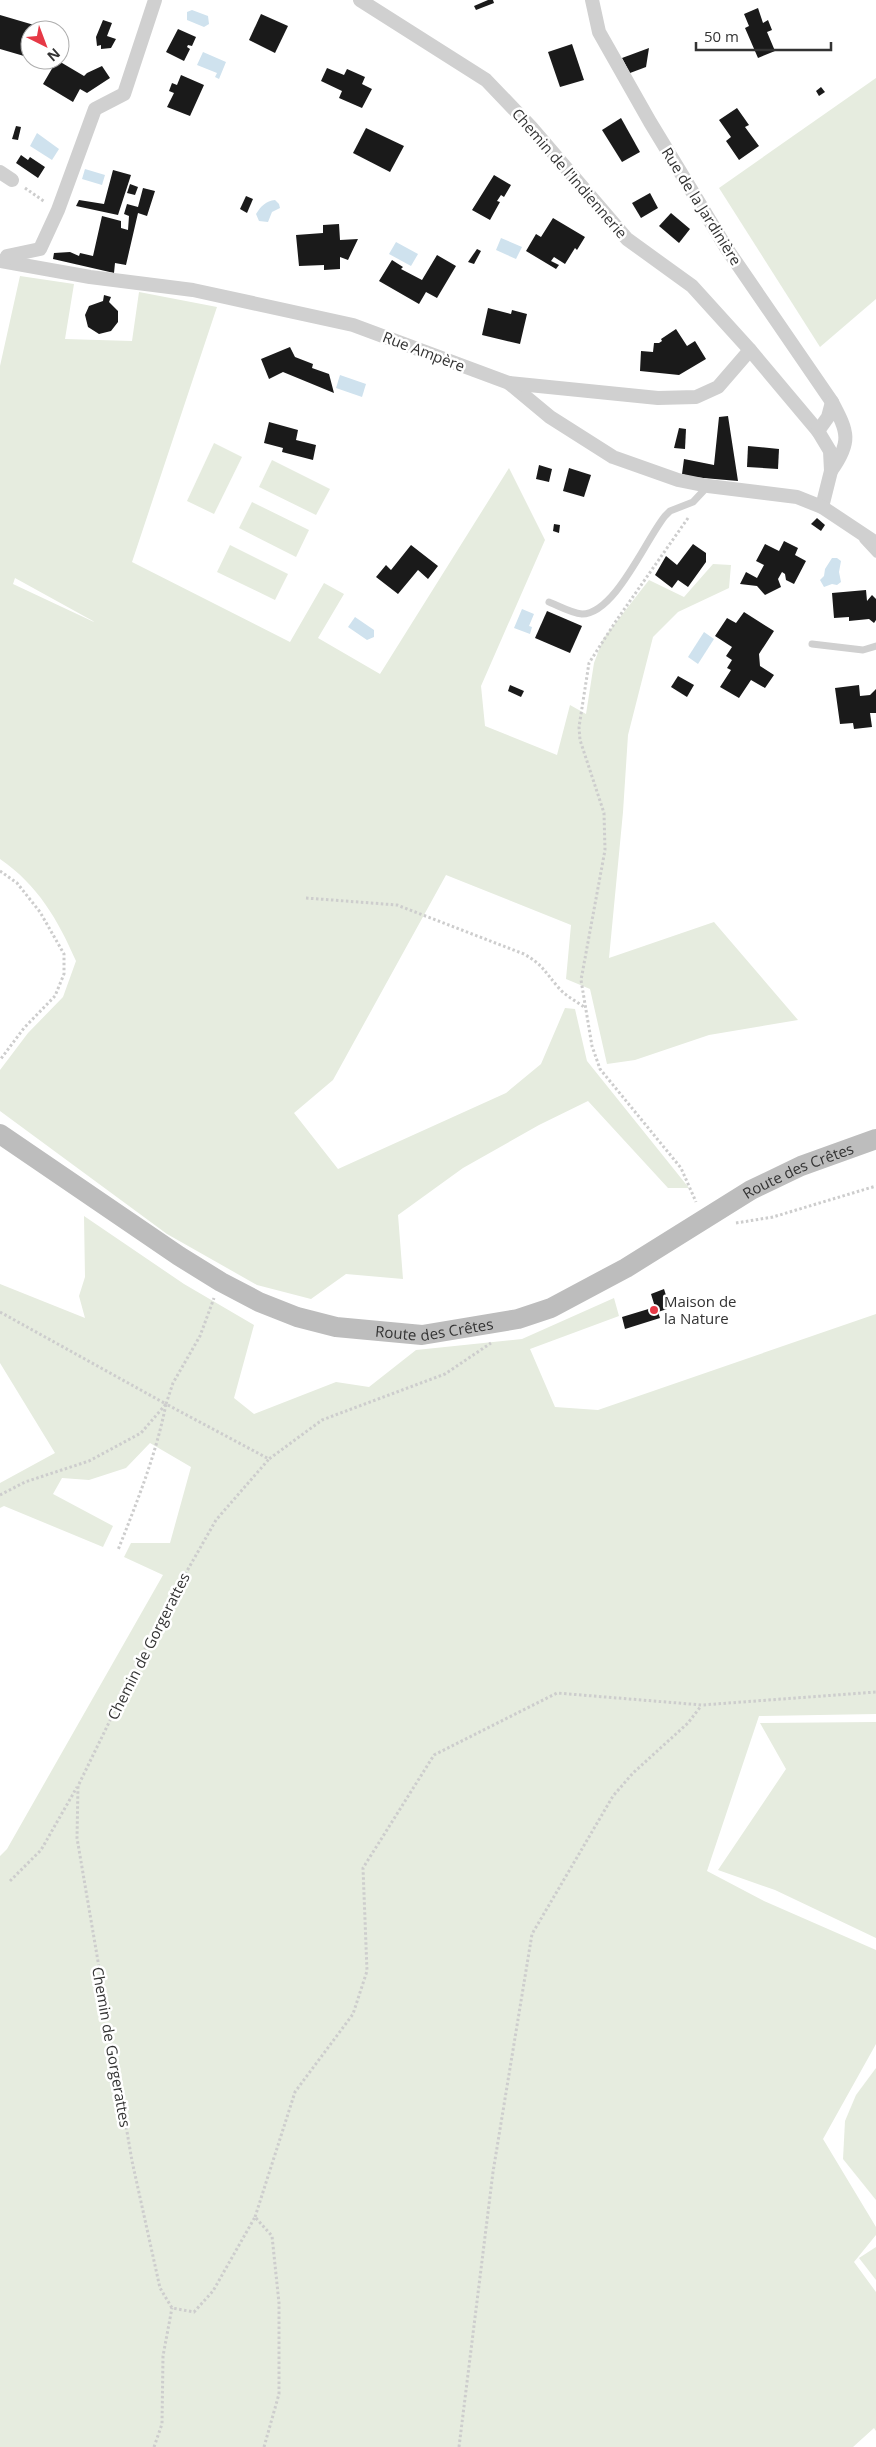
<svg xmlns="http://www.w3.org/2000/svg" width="876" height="2447" font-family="'Open Sans',sans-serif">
	<rect width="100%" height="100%" fill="#fff"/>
	<g fill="#e6ecdf" fill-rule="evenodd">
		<polygon points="876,78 876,299 820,347 719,188"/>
		<path d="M20 276 74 284 65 339 132 341 139 292 217 307 132 562 290 642 324 583 344 594 318 638 380 674 509 468 545 540 481 686 485 726 557 755 570 705 586 714 594 663 603 639 649 580 684 597 713 564 731 565 729 588 678 612 653 637 628 735 623 812 609 958 714 922 798 1020 709 1035 635 1060 607 1064 590 989 566 979 571 925 446 875 333 1080 294 1113 338 1169 506 1093 541 1064 565 1008 575 1009 587 1061 689 1188H668L588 1101 539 1125 463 1168 398 1215 403 1279 346 1274 311 1299 257 1285 167 1234 0 1111V1070L28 1033 63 997 76 961C58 920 38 885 0 859V366ZM15 578 93 621 94 622 13 584Z"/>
		<polygon points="214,443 242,457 214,514 187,501"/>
		<polygon points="272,460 330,489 316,515 259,487"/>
		<polygon points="252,502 309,530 296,557 239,528"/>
		<polygon points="230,545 288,574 275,600 217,572"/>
		<polygon points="84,1216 184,1284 254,1325 234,1398 254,1414 336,1382 369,1387 416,1350 522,1339 614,1298 619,1316 530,1349 555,1407 598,1410 876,1314 876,1714 759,1716 707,1871 764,1901 876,1950 876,2044 823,2139 876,2227 876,2235 854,2262 876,2292 876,2431 874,2428 853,2447 0,2447 0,1856 7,1849 163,1575 124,1557 131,1543 170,1543 191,1467 150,1443 126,1468 89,1480 62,1478 53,1494 113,1526 103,1547 4,1506 0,1508 0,1483 55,1453 0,1363 0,1284 85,1318 79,1296 85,1277"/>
		<polygon points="876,1722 876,1938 775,1890 718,1870 786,1769 760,1723"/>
		<polygon points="876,2068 876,2200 843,2159 845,2121 856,2095"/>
		<polygon points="876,2247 876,2280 859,2258"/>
	</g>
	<g fill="#cfe2ee">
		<polygon points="192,10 208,16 209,24 204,27 187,20 187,12"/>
		<polygon points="203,52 226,62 219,79 215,77 217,73 197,65"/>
		<polygon points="37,133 59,149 52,160 30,146"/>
		<polygon points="85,169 105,175 102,185 82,179"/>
		<path d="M275 200 279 204 280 208 272 212 268 222 259 221 256 214C261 206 266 201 275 200Z"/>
		<polygon points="501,238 522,247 516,259 496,250"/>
		<polygon points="396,242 418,254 411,266 389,254"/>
		<polygon points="340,375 366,384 362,397 336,388"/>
		<polygon points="832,558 837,558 841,561 839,572 841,582 837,585 832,584 824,587 820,580 824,576 825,569"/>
		<polygon points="522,609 534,614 529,626 532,627 530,634 514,628"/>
		<polygon points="355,617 374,630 374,637 367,640 348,627"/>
		<polygon points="704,632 714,639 698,664 688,657"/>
	</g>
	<g fill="#1a1a1a">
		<polygon points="488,0 493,0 494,3 476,10 474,6"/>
		<polygon points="758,8 763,23 768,20 772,30 767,32 775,51 758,58 745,28 749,26 744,14"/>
		<polygon points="261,14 288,26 275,53 249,40"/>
		<polygon points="0,15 34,25 30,30 24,56 0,49"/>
		<polygon points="103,20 112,23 107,36 116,39 111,48 101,49 101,45 97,46 96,37"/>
		<polygon points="178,29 196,37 192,46 188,45 187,47 190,49 184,61 166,52"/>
		<polygon points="572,44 584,80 560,87 548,52"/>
		<polygon points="649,48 646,67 630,73 622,58"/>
		<polygon points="57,60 84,76 87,73 102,66 110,78 87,93 80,89 73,102 43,84"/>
		<polygon points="327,68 344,75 347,69 365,77 362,84 372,89 362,108 339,98 342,91 321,81"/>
		<polygon points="181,75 204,85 190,116 167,107 174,93 169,91 172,83 177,85"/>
		<polygon points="821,87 825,92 819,96 816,91"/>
		<polygon points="737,108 749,125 745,127 759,146 739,160 726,141 731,137 719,120"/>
		<polygon points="621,118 640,152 622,162 602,130"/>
		<polygon points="16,126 21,127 18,140 12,139"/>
		<polygon points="366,128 404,146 390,172 353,153"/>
		<polygon points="21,155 28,160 30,157 45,167 38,178 16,163"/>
		<polygon points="113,170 131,175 118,215 76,206 79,200 104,204"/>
		<polygon points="494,175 511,185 504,197 501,195 497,201 500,202 490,220 472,210"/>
		<polygon points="130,184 138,187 135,195 127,193"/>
		<polygon points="143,188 155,191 147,216 138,213 126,265 115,263 114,273 53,259 54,253 70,252 79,256 80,253 93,256 102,216 121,221 121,228 128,230 129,216 124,214 127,204 138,207"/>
		<polygon points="650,193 658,208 641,218 632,203"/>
		<polygon points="246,196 253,199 247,213 240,209"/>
		<polygon points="671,213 690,229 679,243 659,226"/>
		<polygon points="553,218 585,237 577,250 575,248 565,264 554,257 551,261 559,265 556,269 526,251 536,234 541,237"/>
		<polygon points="339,224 340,240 358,239 348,260 340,257 340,269 324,270 324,265 299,266 296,235 323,233 323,225"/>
		<polygon points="477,249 481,251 474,264 468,262"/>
		<polygon points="437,255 456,266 437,298 426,292 419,304 379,281 392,260 403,267 401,269 422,280"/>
		<polygon points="104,295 111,297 109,302 118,311 118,322 111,331 99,334 88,327 85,315 89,306 103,301"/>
		<polygon points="488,308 511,314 512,310 527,314 520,344 482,335"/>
		<polygon points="676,329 687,346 695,341 706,359 679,375 640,371 641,351 653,352 654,343 659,343 662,341 661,339"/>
		<polygon points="290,347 295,357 313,364 312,368 329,374 334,393 283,372 269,379 261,359"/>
		<polygon points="728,416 738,481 692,477 682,474 684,459 714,465 719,417"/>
		<polygon points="269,422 298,430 296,440 316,445 313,460 282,452 283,448 264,443"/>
		<polygon points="679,428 686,429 685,449 674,448"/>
		<polygon points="748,446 779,449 778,469 747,467"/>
		<polygon points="539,465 552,469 549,482 536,479"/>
		<polygon points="569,468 591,475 584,497 563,491"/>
		<polygon points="817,518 825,525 821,531 811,524"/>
		<polygon points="554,524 560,525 559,533 553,531"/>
		<polygon points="784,541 798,548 795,555 806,561 794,584 786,580 785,574 782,572 778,579 781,587 765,595 757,586 740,584 746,572 757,578 764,565 756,561 765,544 779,551"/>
		<polygon points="693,544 706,553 706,562 688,587 678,580 672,588 655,575 666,556 677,565"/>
		<polygon points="411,545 438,566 428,579 418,570 398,594 376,577 386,565 391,570"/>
		<polygon points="866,590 867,601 872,595 876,599 876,620 874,623 869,619 849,621 849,617 834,618 832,593"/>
		<polygon points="547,611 582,626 570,653 535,638"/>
		<polygon points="744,612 774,631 759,654 760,666 774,675 765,688 751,680 739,698 720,687 731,670 727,668 732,660 726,656 732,647 715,636 727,618 736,623"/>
		<polygon points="678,676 694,685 687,697 671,687"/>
		<polygon points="510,685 524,691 521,697 508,691"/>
		<polygon points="859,685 860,696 870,695 876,689 876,713 870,713 872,727 854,729 853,723 840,724 835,688"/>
		<polygon points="664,1289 670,1308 658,1312 660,1318 625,1329 622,1317 655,1307 651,1294"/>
	</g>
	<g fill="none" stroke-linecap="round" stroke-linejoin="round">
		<g stroke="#cdcdcd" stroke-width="3" stroke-dasharray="2.5 2.5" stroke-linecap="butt">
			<polyline points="25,188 45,202"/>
			<polyline points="688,518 616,621 589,663 579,727 580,740 604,813 605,850 581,980 592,1046 600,1069 681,1168 696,1202"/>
			<polyline points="0,871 17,883 40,912 64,954 64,974 55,996 24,1028 0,1060"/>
			<path d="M306 898 397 905 524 954C542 964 545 972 558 987 564 995 576 1001 584 1007"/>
			<polyline points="736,1223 773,1217 876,1186"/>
			<path d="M0 1312 166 1404C156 1455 137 1502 118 1550"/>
			<polyline points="166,1404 173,1383 200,1336 214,1298"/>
			<polyline points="0,1495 25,1482 89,1461 141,1433 166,1404 269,1459 322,1420 445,1374 491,1343"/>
			<polyline points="10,1881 41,1850 77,1787"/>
			<polyline points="255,2217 295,2092 353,2014 367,1971 363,1868 434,1755 557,1693 702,1705 876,1692"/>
			<polyline points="154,2447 162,2424 163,2356 172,2308"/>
			<polyline points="264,2447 279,2394 279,2303 272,2236 255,2217 213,2291 194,2312 172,2308 160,2288 132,2161 77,1838 78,1786 158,1622 216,1520 269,1459"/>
			<polyline points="459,2447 493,2172 532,1934 613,1796 633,1773 688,1723 701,1706"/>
		</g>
		<g stroke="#d0d0d0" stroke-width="7">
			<polyline points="863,540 876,554"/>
			<path d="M549 602C559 606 571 613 582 614 615 614 646 539 665 516L670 511 693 502 708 486"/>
			<polyline points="812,644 863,650 876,646"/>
		</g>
		<g stroke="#d0d0d0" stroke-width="14">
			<polyline points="360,0 486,80 531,127 627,239 692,286 750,350 818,431 830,451 831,471 822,507"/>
			<polyline points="592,0 599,32 650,122 727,249 832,402"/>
			<polyline points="0,172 12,180"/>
			<polyline points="0,261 90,277 193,290 353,325 509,383 550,417 613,457 678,480 708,486 797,497 822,507 876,543"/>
			<polyline points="5,261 7,256 40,249 58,210 95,109 124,94 155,0"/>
			<polyline points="509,383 658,398 696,397 718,387 750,350"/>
			<path d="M818 431 828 417 832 402C848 432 852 442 831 471"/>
		</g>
		<path stroke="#bdbdbd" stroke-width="20" id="s1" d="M0 1134 179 1256 221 1282 259 1302 297 1317 336 1327 422 1335 518 1319 551 1308 626 1268 751 1190 801 1166 876 1139"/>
	</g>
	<circle fill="#e63946" stroke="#fff" stroke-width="2" cx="654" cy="1310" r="5"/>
	<g text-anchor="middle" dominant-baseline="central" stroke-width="5" stroke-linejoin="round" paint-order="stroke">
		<g font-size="15" fill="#333" stroke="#fff">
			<text transform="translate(570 173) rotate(49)">Chemin de l'Indiennerie</text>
			<text transform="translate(702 206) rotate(58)">Rue de la Jardinière</text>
			<text transform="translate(424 351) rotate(21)">Rue Ampère</text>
			<text stroke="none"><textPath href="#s1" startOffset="892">Route des Crêtes</textPath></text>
			<text stroke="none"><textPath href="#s1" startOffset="489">Route des Crêtes</textPath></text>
			<text transform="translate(148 1646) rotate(-63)">Chemin de Gorgerattes</text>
			<text transform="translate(112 2047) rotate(80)">Chemin de Gorgerattes</text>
		</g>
		<g font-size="15" fill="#333" stroke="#fff" text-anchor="start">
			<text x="664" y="1301">Maison de<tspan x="664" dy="17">la Nature</tspan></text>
		</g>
	</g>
	<g transform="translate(45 45) rotate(138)"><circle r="24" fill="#ffffff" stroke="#adadad"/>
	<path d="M0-4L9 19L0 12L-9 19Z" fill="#e63946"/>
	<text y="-8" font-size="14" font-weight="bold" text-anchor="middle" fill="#333333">N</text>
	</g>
	<path d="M696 42v8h135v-8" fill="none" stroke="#333333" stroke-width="2.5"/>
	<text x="704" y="42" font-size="15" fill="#333333" stroke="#ffffff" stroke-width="4" paint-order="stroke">50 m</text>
</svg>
